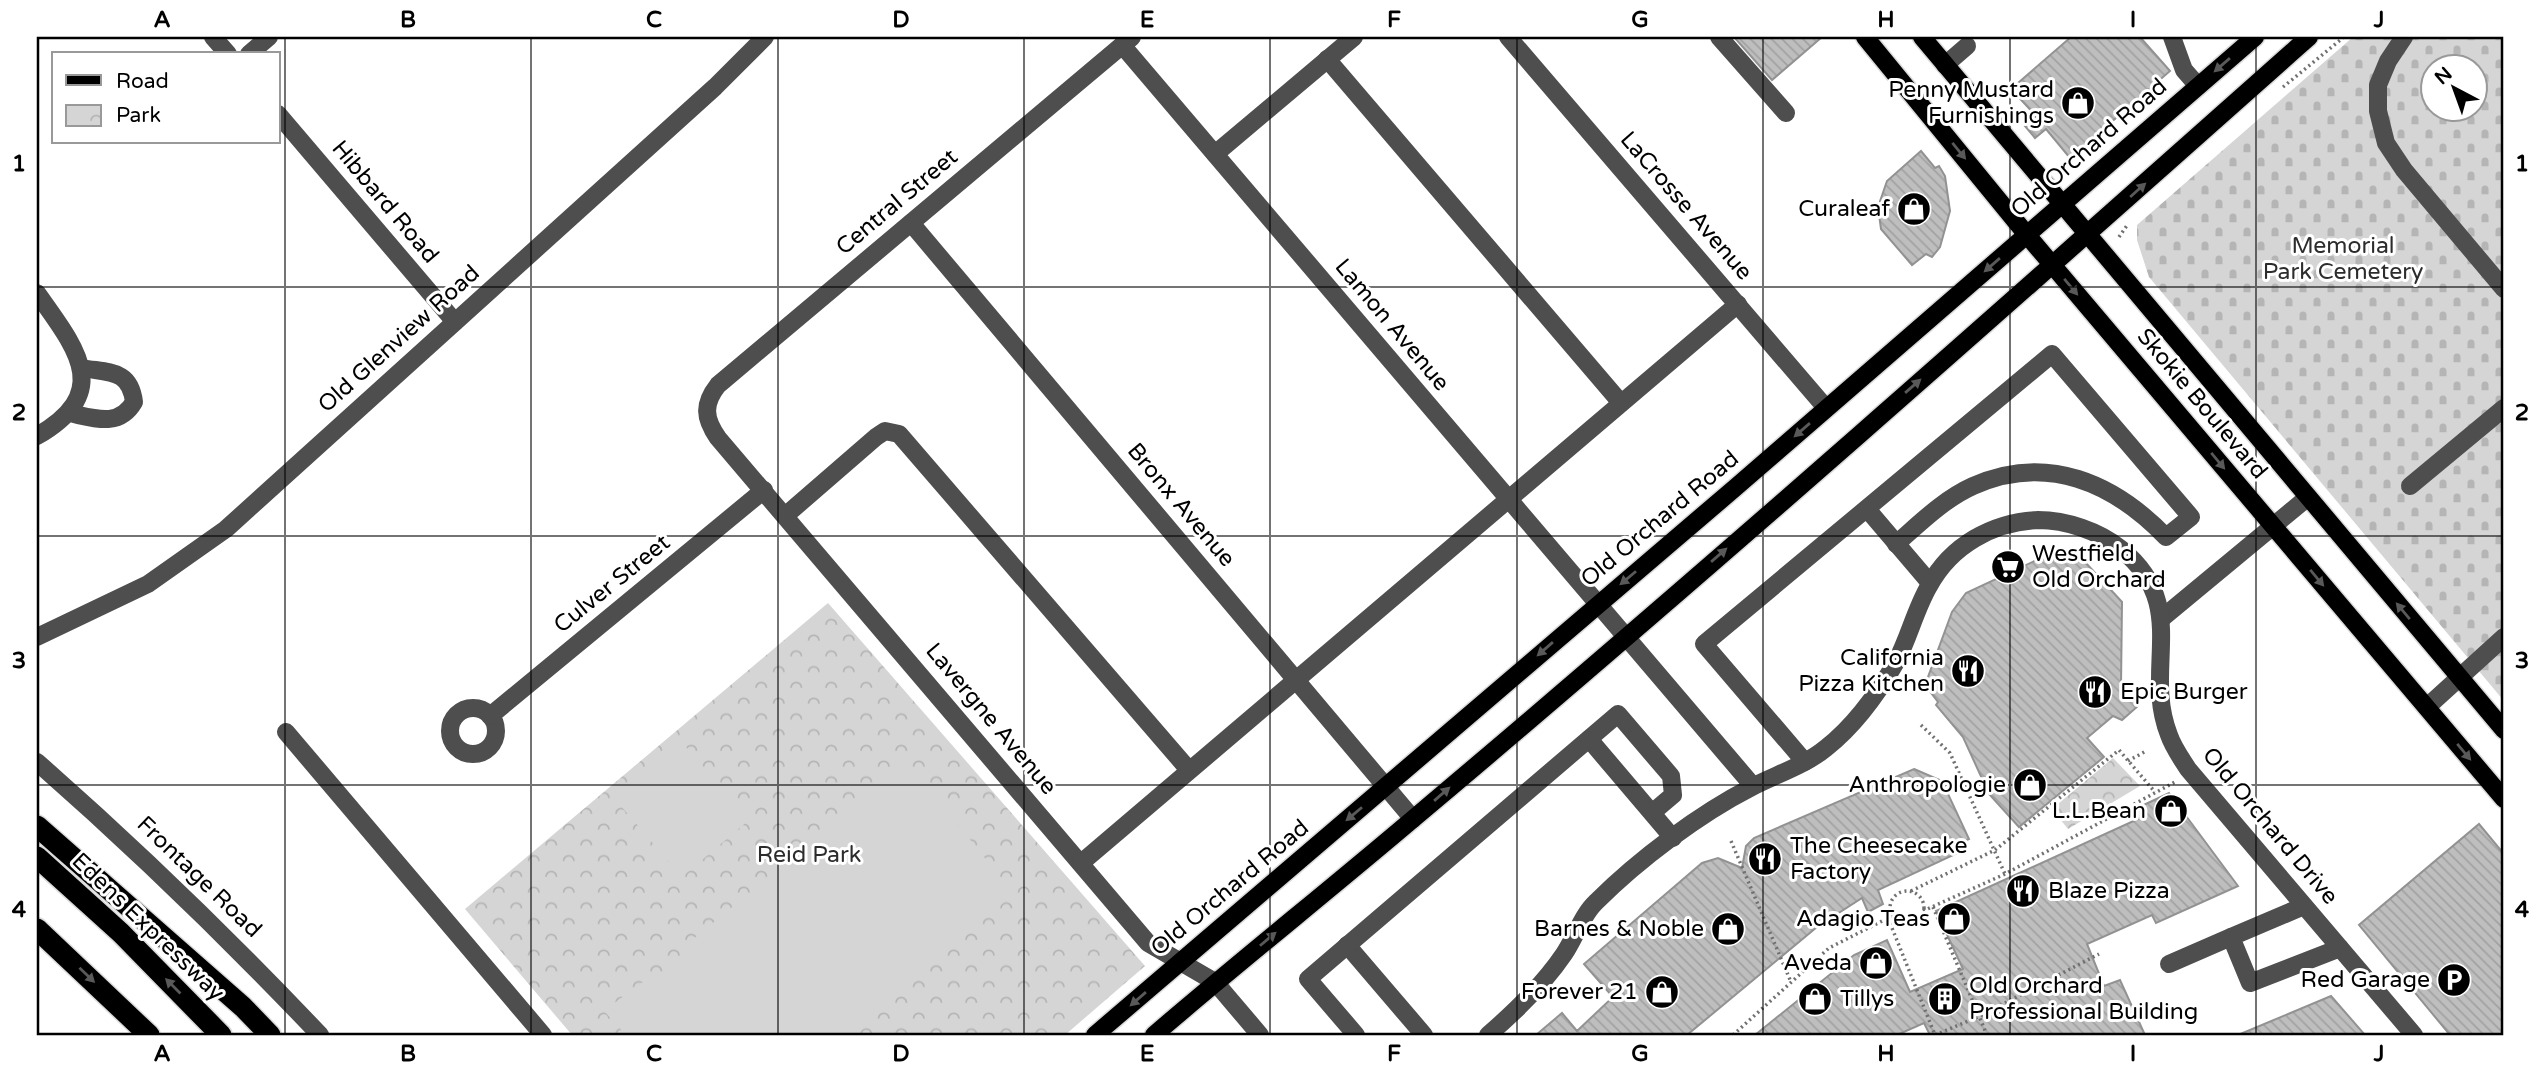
<svg xmlns="http://www.w3.org/2000/svg" width="2541" height="1072" font-family="'Varela Round',sans-serif">
	<defs>
		<pattern id="cemetery-stones" width="16" height="16" patternUnits="userSpaceOnUse" patternTransform="scale(1.75)"><rect width="16" height="16" fill="#d5d5d5"/><path d="M2 7V4a2 2 0 0 1 4 0v3zM10 15v-3a2 2 0 0 1 4 0v3z" fill="#b5b5b5"/></pattern>
		<pattern id="park-crowns" width="20" height="18" patternUnits="userSpaceOnUse" patternTransform="scale(1.75)"><rect width="20" height="18" fill="#d5d5d5"/><path d="M2 6a3 3 0 1 1 6 0M12 15a3 3 0 1 1 6 0" fill="none" stroke="#b5b5b5"/></pattern>
		<pattern id="building-back-hatch" width="6" height="6" patternUnits="userSpaceOnUse" patternTransform="scale(1.75)"><rect width="6" height="6" fill="#bebebe"/><path d="M-1 5l2 2M0 0l6 6M5-1l2 2" fill="none" stroke="#a2a2a2"/></pattern>
	</defs>
	<rect width="100%" height="100%" fill="#fff"/>
	<path fill="url(#cemetery-stones)" fill-rule="evenodd" d="M2353 37H2504V701L2149 277 2137 240V225ZM2432 66H2474V108H2432Z"/>
	<g fill="url(#park-crowns)">
		<polygon points="828,603 1145,966 1065,1035 572,1035 465,909"/>
		<polygon points="2113,758 2140,786 2068,829 2052,809"/>
	</g>
	<g fill="#d5d5d5">
		<polygon points="681,741 749,820 682,877 614,798"/>
		<polygon points="908,763 1014,894 860,1020 865,1027 856,1035 626,1035 604,1011 641,983 691,963 681,949"/>
	</g>
	<g fill="url(#building-back-hatch)" stroke="#929292" stroke-width="2">
		<polygon points="1734,37 1822,37 1772,80"/>
		<polygon points="2071,37 2140,37 2170,71 2070,158 2046,129 2035,138 2025,126 2036,116 2011,89"/>
		<polygon points="1921,151 1935,168 1939,166 1945,176 1950,211 1940,247 1932,257 1926,254 1912,265 1881,229 1878,207 1887,181"/>
		<polygon points="2041,558 2085,562 2122,602 2121,687 2138,706 2122,720 2113,716 2087,738 2104,757 2019,827 1989,794 1963,737 1936,705 1938,702 1925,685 1952,612 1966,593"/>
		<polygon points="1914,769 1942,781 1969,839 1957,845 1962,851 1878,890 1883,904 1868,912 1862,898 1817,927 1687,1035 1536,1035 1562,1013 1577,1031 1613,997 1584,964 1702,863 1718,858 1742,868 1746,846 1754,838"/>
		<polygon points="2169,793 2238,886 2156,923 2152,915 2087,944 2104,986 2120,980 2145,1035 1930,1035 1924,1023 1897,1035 1755,1035 1854,955 1887,940 1910,992 1963,969 1936,911 2138,819 2133,810"/>
		<polygon points="2479,824 2504,854 2504,1035 2450,1035 2359,925"/>
		<polygon points="2331,996 2365,1035 2238,1035"/>
	</g>
	<g fill="none" stroke-linecap="round" stroke-linejoin="round">
		<g stroke="#dbdbdb" stroke-width="21">
			<g id="major">
				<polyline points="1865,37 2027,235 2504,799"/>
				<polyline points="1922,37 2504,730"/>
				<polyline points="1095,1035 1736,487 2255,37"/>
				<path d="M1154 1035C1239 962 1327 892 1413 819 1716 564 2013 300 2309 37"/>
			</g>
		</g>
		<g stroke="#dbdbdb" stroke-width="24">
			<g id="highway">
				<polyline points="37,826 243,1007 270,1035"/>
				<polyline points="37,857 121,933 221,1035"/>
				<polyline points="37,929 149,1035"/>
			</g>
		</g>
		<g stroke="#707070" stroke-width="3.5" stroke-dasharray="2 3.5" stroke-linecap="butt">
			<polyline points="2283,87 2344,37"/>
			<polyline points="2119,237 2128,224"/>
			<polyline points="1921,725 1950,753 2005,874"/>
			<polyline points="2128,761 2146,751"/>
			<polyline points="1731,841 1791,982"/>
			<polyline points="1911,891 1995,850 2119,750 2155,792"/>
			<circle cx="1907" cy="908" r="17"/>
			<polyline points="1933,907 1987,1035"/>
			<polyline points="1923,911 2005,874 2175,782"/>
			<polyline points="1888,918 1935,1035"/>
			<polyline points="1733,1035 1829,948 1892,916"/>
			<polyline points="1935,1035 1978,1017 2099,954"/>
		</g>
		<g stroke="#4e4e4e" stroke-width="18">
			<polyline points="213,37 228,54"/>
			<path d="M1132 37 718 385C703 404 704 418 718 438L1148 943 1215 982 1260 1035"/>
			<polyline points="1508,37 1826,408"/>
			<polyline points="1719,37 1786,113"/>
			<polyline points="2172,37 2184,70 2198,86"/>
			<polyline points="2404,37 2388,61 2378,85 2378,111 2386,143 2404,170 2504,289"/>
			<polyline points="1122,45 1753,786"/>
			<polyline points="249,54 269,37"/>
			<polyline points="1327,59 1621,403"/>
			<polyline points="1945,65 1967,46"/>
			<polyline points="278,114 455,322"/>
			<polyline points="1215,154 1354,37"/>
			<polyline points="911,223 1413,819"/>
			<path d="M37 293C76 348 114 392 37 436"/>
			<path d="M69 413C94 418 119 428 134 402 130 369 109 373 82 368"/>
			<polyline points="2410,486 2504,408"/>
			<polyline points="1867,509 1930,583"/>
			<polyline points="786,515 876,437 885,431 899,434 1189,770"/>
			<polyline points="2161,619 2307,498"/>
			<polyline points="37,637 148,584 226,529 715,87 765,37"/>
			<polyline points="2427,707 2504,637"/>
			<circle cx="473" cy="731" r="23"/>
			<polyline points="490,716 764,490"/>
			<polyline points="286,732 543,1035"/>
			<polyline points="1589,739 1673,838"/>
			<path d="M37 762C136 849 229 939 320 1035"/>
			<path d="M1805 762 1704 644 2052 354 2191 517 2166 537C2114 483 2047 453 1973 486 1944 499 1920 523 1896 544"/>
			<polyline points="1081,863 1738,304"/>
			<polyline points="2304,906 2231,937 2250,983 2340,948"/>
			<polyline points="1347,945 1424,1035"/>
			<polyline points="2169,964 2231,937"/>
			<polyline points="1356,1035 1308,979 1618,714 1671,776 1673,795 1653,812"/>
			<path d="M1488 1035C1516 1011 1543 985 1564 954 1575 938 1582 915 1596 902 1638 860 1699 814 1752 787 1777 774 1804 766 1826 748 1854 726 1878 693 1896 662 1909 638 1915 610 1929 586 1951 545 1993 522 2038 520 2066 520 2099 531 2121 549 2191 606 2142 667 2169 735 2173 747 2181 758 2188 769L2414 1035"/>
		</g>
		<use href="#major" stroke="#000" stroke-width="18"/>
		<use href="#highway" stroke="#000" stroke-width="21"/>
	</g>
	<defs><path id="oneway-solid" d="M-6-.8H1V-3.2L6.5 0L1 3.2V.8H-6Z" transform="scale(1.75)"/></defs>
	<g fill="#595959">
		<use href="#oneway-solid" transform="translate(2222 65) rotate(139)"/>
		<use href="#oneway-solid" transform="translate(1959 151) rotate(51)"/>
		<use href="#oneway-solid" transform="translate(2138 190) rotate(-42)"/>
		<use href="#oneway-solid" transform="translate(1992 265) rotate(139)"/>
		<use href="#oneway-solid" transform="translate(2071 287) rotate(50)"/>
		<use href="#oneway-solid" transform="translate(1913 386) rotate(-41)"/>
		<use href="#oneway-solid" transform="translate(1802 430) rotate(139)"/>
		<use href="#oneway-solid" transform="translate(2218 461) rotate(50)"/>
		<use href="#oneway-solid" transform="translate(1719 555) rotate(-41)"/>
		<use href="#oneway-solid" transform="translate(1628 578) rotate(140)"/>
		<use href="#oneway-solid" transform="translate(2317 578) rotate(50)"/>
		<use href="#oneway-solid" transform="translate(2403 611) rotate(-130)"/>
		<use href="#oneway-solid" transform="translate(1545 649) rotate(139)"/>
		<use href="#oneway-solid" transform="translate(2464 752) rotate(50)"/>
		<use href="#oneway-solid" transform="translate(1442 794) rotate(-41)"/>
		<use href="#oneway-solid" transform="translate(1354 814) rotate(140)"/>
		<use href="#oneway-solid" transform="translate(1268 939) rotate(-40)"/>
		<use href="#oneway-solid" transform="translate(87 975) rotate(44)"/>
		<use href="#oneway-solid" transform="translate(173 986) rotate(-135)"/>
		<use href="#oneway-solid" transform="translate(1138 999) rotate(139)"/>
	</g>
	<path fill="none" stroke="#000" stroke-width="2" stroke-opacity="0.55" d="M285 37V1035M531 37V1035M778 37V1035M1024 37V1035M1270 37V1035M1517 37V1035M1763 37V1035M2010 37V1035M2256 37V1035M37 287H2504M37 536H2504M37 785H2504"/>
	<defs>
		<g id="shop-disc" transform="scale(1.75)"><circle r="9.5" fill="#000" stroke="#fff"/><path d="M-5-2.5h2.3a2.7 3.5 0 0 1 5.4 0H5L5.5 6h-11ZM-1.5-2.5h3a1.5 2.3 0 0 0-3 0Z" fill="#fff"/></g>
		<g id="supermarket-disc" transform="scale(1.75)"><circle r="9.5" fill="#000" stroke="#fff"/><path d="M-6-5.5h2.5l.6 2H6L4.5 2H-2.5L-4.4-4H-6ZM-1.5 3.2a1.3 1.3 0 1 0 .1 0ZM3 3.2a1.3 1.3 0 1 0 .1 0Z" fill="#fff"/></g>
		<g id="restaurant-disc" transform="scale(1.75)"><circle r="9.5" fill="#000" stroke="#fff"/><path d="M-5-6h1v4h1v-4h1v4h1v-4h1v5L-1.5 .5V6h-2V.5L-5-1ZM5-6V6H3V1.5H1.5Q1.5-4 5-6Z" fill="#fff"/></g>
		<g id="parking-disc" transform="scale(1.75)"><circle r="9.5" fill="#000" stroke="#fff"/><path d="M-3.5-5.5H1a3.5 3.5 0 0 1 0 7H-1V5.5H-3.5ZM-1-3.4V-.6H.8a1.4 1.4 0 0 0 0-2.8Z" fill="#fff"/></g>
		<g id="building-disc" transform="scale(1.75)"><circle r="9.5" fill="#000" stroke="#fff"/><path d="M-4-6H4V6H1V3H-1V6H-4ZM-2.5-4.3h1.7v1.8h-1.7ZM.8-4.3h1.7v1.8H.8ZM-2.5-1h1.7V.8h-1.7ZM.8-1h1.7V.8H.8Z" fill="#fff"/></g>
	</defs>
	<g fill-rule="evenodd">
		<use href="#shop-disc" x="2078" y="103"/>
		<use href="#shop-disc" x="1914" y="209"/>
		<use href="#supermarket-disc" x="2008" y="567"/>
		<use href="#restaurant-disc" x="1968" y="671"/>
		<use href="#restaurant-disc" x="2095" y="692"/>
		<use href="#shop-disc" x="2030" y="785"/>
		<use href="#shop-disc" x="2171" y="811"/>
		<use href="#restaurant-disc" x="1765" y="859"/>
		<use href="#restaurant-disc" x="2023" y="891"/>
		<use href="#shop-disc" x="1954" y="919"/>
		<use href="#shop-disc" x="1728" y="929"/>
		<use href="#shop-disc" x="1876" y="963"/>
		<use href="#parking-disc" x="2454" y="980"/>
		<use href="#shop-disc" x="1662" y="992"/>
		<use href="#shop-disc" x="1815" y="999"/>
		<use href="#building-disc" x="1945" y="999"/>
	</g>
	<g text-anchor="middle" dominant-baseline="central" stroke-width="6" stroke-linejoin="round" paint-order="stroke">
		<g font-size="23" fill="#000" stroke="#fff" text-anchor="end">
			<text x="2054" y="90">Penny Mustard<tspan x="2054" dy="26">Furnishings</tspan></text>
			<text x="1890" y="209">Curaleaf</text>
			<text x="2032" y="554" text-anchor="start">Westfield<tspan x="2032" dy="26">Old Orchard</tspan></text>
			<text x="1944" y="658">California<tspan x="1944" dy="26">Pizza Kitchen</tspan></text>
			<text x="2120" y="692" text-anchor="start">Epic Burger</text>
			<text x="2006" y="785">Anthropologie</text>
			<text x="2146" y="811">L.L.Bean</text>
			<text x="1790" y="846" text-anchor="start">The Cheesecake<tspan x="1790" dy="26">Factory</tspan></text>
			<text x="2048" y="891" text-anchor="start">Blaze Pizza</text>
			<text x="1930" y="919">Adagio Teas</text>
			<text x="1704" y="929">Barnes &amp; Noble</text>
			<text x="1852" y="963">Aveda</text>
			<text x="2430" y="980">Red Garage</text>
			<text x="1969" y="986" text-anchor="start">Old Orchard<tspan x="1969" dy="26">Professional Building</tspan></text>
			<text x="1638" y="992">Forever 21</text>
			<text x="1840" y="999" text-anchor="start">Tillys</text>
		</g>
		<g font-size="23" fill="#000" stroke="#fff">
			<text transform="translate(2089 148) rotate(-41)">Old Orchard Road</text>
			<text transform="translate(385 202) rotate(50)">Hibbard Road</text>
			<text transform="translate(897 202) rotate(-40)">Central Street</text>
			<text transform="translate(1686 206) rotate(49)">LaCrosse Avenue</text>
			<text transform="translate(1392 325) rotate(50)">Lamon Avenue</text>
			<text transform="translate(399 339) rotate(-42)">Old Glenview Road</text>
			<text transform="translate(2202 404) rotate(50)">Skokie Boulevard</text>
			<text transform="translate(1181 505) rotate(50)">Bronx Avenue</text>
			<text transform="translate(1660 519) rotate(-40)">Old Orchard Road</text>
			<text transform="translate(612 584) rotate(-39)">Culver Street</text>
			<text transform="translate(991 719) rotate(50)">Lavergne Avenue</text>
			<text transform="translate(2270 826) rotate(50)">Old Orchard Drive</text>
			<text transform="translate(199 877) rotate(44)">Frontage Road</text>
			<text transform="translate(1230 888) rotate(-40)">Old Orchard Road</text>
			<text transform="translate(148 927) rotate(44)">Edens Expressway</text>
		</g>
		<g font-size="23" fill="#2c2c2c" stroke="#fff">
			<text x="2343" y="246">Memorial<tspan x="2343" dy="26">Park Cemetery</tspan></text>
			<text x="809" y="855">Reid Park</text>
		</g>
	</g>
	<rect width="2541" height="1072" fill="none" stroke="#ffffff" stroke-width="77"/>
	<rect x="52" y="52" width="228" height="91" fill="#ffffff" stroke="#999999" stroke-width="2"/>
	<rect x="66" y="75" width="35" height="10" fill="#000000" stroke="#999999" stroke-width="2"/>
	<text x="116" y="88" font-size="21" fill="#000000">Road</text>
	<rect x="66" y="105" width="35" height="21" fill="url(#park-crowns)" stroke="#999999" stroke-width="2"/>
	<text x="116" y="122" font-size="21" fill="#000000">Park</text>
	<g transform="translate(2454 88) rotate(319)"><circle r="33" fill="#ffffff" stroke="#999999" stroke-width="2"/>
	<path d="M0-5L12 26L0 18L-12 26Z" fill="#000000"/>
	<text y="-10" font-size="19" font-weight="bold" text-anchor="middle" fill="#000000">N</text>
	</g>
	<rect x="38" y="38" width="2464" height="996" fill="none" stroke="#000" stroke-width="2.5"/>
	<g font-size="23" text-anchor="middle" font-weight="bold" fill="#000">
		<text x="162" y="27">A</text>
		<text x="408" y="27">B</text>
		<text x="654" y="27">C</text>
		<text x="901" y="27">D</text>
		<text x="1147" y="27">E</text>
		<text x="1394" y="27">F</text>
		<text x="1640" y="27">G</text>
		<text x="1886" y="27">H</text>
		<text x="2133" y="27">I</text>
		<text x="2379" y="27">J</text>
		<text x="19" y="171">1</text>
		<text x="2522" y="171">1</text>
		<text x="19" y="420">2</text>
		<text x="2522" y="420">2</text>
		<text x="19" y="668">3</text>
		<text x="2522" y="668">3</text>
		<text x="19" y="917">4</text>
		<text x="2522" y="917">4</text>
		<text x="162" y="1061">A</text>
		<text x="408" y="1061">B</text>
		<text x="654" y="1061">C</text>
		<text x="901" y="1061">D</text>
		<text x="1147" y="1061">E</text>
		<text x="1394" y="1061">F</text>
		<text x="1640" y="1061">G</text>
		<text x="1886" y="1061">H</text>
		<text x="2133" y="1061">I</text>
		<text x="2379" y="1061">J</text>
	</g>
</svg>
